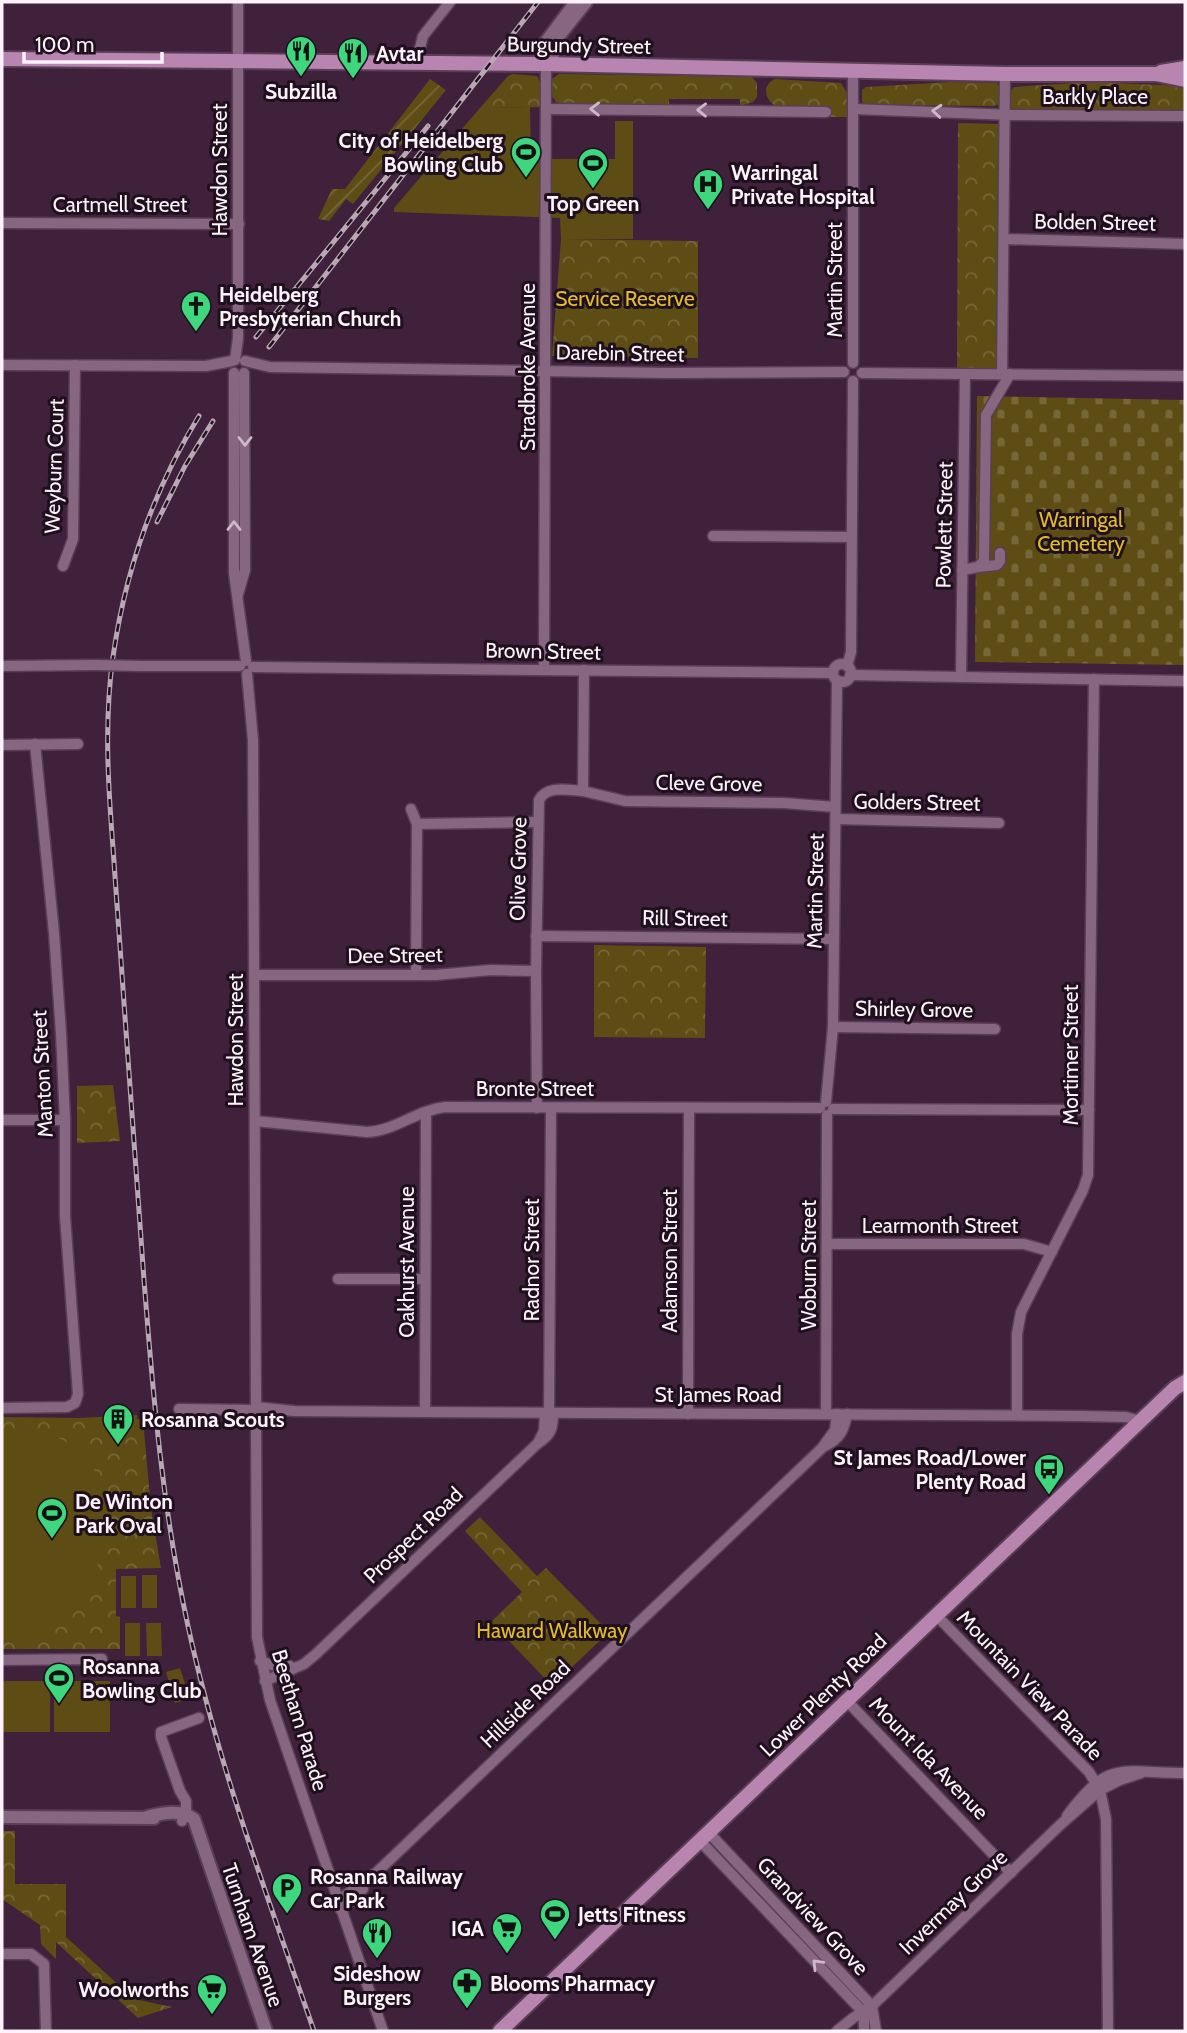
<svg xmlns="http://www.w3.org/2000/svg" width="1187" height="2033" font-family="Cabin,sans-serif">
	<defs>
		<pattern id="cemetery-stones" width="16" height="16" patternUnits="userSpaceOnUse" patternTransform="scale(1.75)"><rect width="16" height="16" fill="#5d4d15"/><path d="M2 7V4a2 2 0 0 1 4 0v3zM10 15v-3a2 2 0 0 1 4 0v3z" fill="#756738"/></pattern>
		<pattern id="park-crowns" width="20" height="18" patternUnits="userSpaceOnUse" patternTransform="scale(1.75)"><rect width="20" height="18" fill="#5d4d15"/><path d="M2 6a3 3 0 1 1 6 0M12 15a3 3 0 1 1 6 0" fill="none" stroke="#756738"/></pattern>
		<pattern id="garden-furrows" width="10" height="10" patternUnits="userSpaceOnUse" patternTransform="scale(1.75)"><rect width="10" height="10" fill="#5d4d15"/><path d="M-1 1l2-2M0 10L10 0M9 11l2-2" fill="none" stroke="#756738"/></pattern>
	</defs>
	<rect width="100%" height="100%" fill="#3f213b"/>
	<polygon fill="url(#cemetery-stones)" points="977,396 1185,400 1185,665 975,662"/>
	<g fill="url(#park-crowns)">
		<polygon points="513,74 537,76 540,83 542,107 480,108 508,76"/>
		<polygon points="559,74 752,77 757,83 757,97 753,102 740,106 740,99 669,99 669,106 564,104 556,102 552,96 552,79"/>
		<path d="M775 79 841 83 847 93V117H829L828 107 774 105C764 98 763 84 775 79Z"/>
		<polygon points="950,82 997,83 1000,90 999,104 995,106 867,105 862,102 862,90 866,87"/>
		<polygon points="1090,82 1185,86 1185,114 1012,112 1011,110 1011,91 1014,87"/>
		<polygon points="958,123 999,124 996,369 957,368"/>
		<polygon points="561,239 698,241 698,358 552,356"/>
		<polygon points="594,945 706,947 705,1038 594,1037"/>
		<polygon points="113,1085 120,1141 77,1143 77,1086"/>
		<polygon points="137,1415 137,1419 143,1419 151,1509 161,1568 116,1569 116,1616 120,1617 120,1649 2,1649 2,1417 79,1418"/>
		<polygon points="480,1517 537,1576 546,1568 609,1632 552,1686 491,1622 522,1592 465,1531"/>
		<polygon points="2,1831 15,1831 15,1884 66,1884 66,1937 134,1999 172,2007 138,2018 56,1942 56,1959 41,1944 40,1925 2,1899"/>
	</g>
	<polygon fill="url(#garden-furrows)" points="430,79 446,90 353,204 346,199 329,221 318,219 332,189 345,189"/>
	<g fill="#5d4d15">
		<polygon points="530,107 531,159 615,159 615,121 633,121 633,239 561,239 560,218 394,212 394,208 480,108"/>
		<path d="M2 1431C28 1429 57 1432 78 1450 130 1494 102 1611 39 1632 27 1636 14 1635 2 1634Z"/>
		<rect x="142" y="1575" width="15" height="33"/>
		<rect x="121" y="1576" width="15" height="32"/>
		<rect x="125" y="1623" width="15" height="33"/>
		<polygon points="146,1623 161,1623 162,1656 147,1656"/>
		<polygon points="180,1668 190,1699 175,1703 166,1672"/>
		<rect x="2" y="1681" width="48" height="51"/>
		<rect x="54" y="1681" width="56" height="51"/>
	</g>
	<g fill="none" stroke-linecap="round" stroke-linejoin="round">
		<g stroke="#5a3e56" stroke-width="13">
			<g id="minor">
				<polyline points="416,64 423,36 450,2"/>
				<polyline points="547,109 826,112"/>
				<polyline points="853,109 1013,115 1185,116"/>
				<polyline points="2,223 239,224"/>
				<polyline points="1004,239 1185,244"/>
				<polyline points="235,360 238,338 238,2"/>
				<polyline points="245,361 270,367 669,373 844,372"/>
				<polyline points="853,363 853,71"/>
				<polyline points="2,365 206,366 232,361"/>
				<polyline points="234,373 234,573 246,661"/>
				<polyline points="862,373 1185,376"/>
				<polyline points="1002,374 1005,74"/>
				<polyline points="713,536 851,537"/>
				<polyline points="63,566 73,539 75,365"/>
				<polyline points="978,567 997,565 1000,561 1000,553"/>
				<polyline points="962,570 978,567 984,561 986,415 1010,374"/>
				<polyline points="238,594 245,570 244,373"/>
				<circle cx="842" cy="673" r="9"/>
				<polyline points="2,666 96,665"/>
				<polyline points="140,666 240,666"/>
				<polyline points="847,666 851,652 853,381"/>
				<polyline points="253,667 833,673"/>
				<polyline points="544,670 546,64"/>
				<polyline points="247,674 253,740 257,1637 270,1700 383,2031"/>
				<polyline points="850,675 1185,681"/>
				<polyline points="961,677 965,374"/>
				<polyline points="2,745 78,744"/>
				<polyline points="583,791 625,801 784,803 835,807"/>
				<polyline points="411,809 417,824 416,975"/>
				<polyline points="836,819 999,823"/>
				<polyline points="417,824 537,822"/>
				<polyline points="536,936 834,939"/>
				<polyline points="254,975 435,975 491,970 536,971"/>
				<polyline points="833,1027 995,1029"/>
				<polyline points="826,1102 833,1027 837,680"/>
				<path d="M537 1108 536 971 539 800C547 785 568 790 583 791L584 670"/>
				<polyline points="833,1109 1089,1110"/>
				<polyline points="2,1120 65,1120"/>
				<path d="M255 1121 367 1132C395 1131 417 1110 445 1107L820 1108"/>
				<polyline points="827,1244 1024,1244 1052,1252"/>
				<polyline points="338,1279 425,1279"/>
				<polyline points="256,1407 294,1411 425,1412 1080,1416 1126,1417 1140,1421"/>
				<polyline points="2,1408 67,1407 75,1403 78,1394 65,1216 65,1120 61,1033 54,933 35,744"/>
				<polyline points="179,1409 256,1410"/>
				<polyline points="425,1412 426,1112"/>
				<polyline points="549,1413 551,1108"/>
				<polyline points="688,1414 689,1108"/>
				<polyline points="826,1414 827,1115"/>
				<polyline points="1017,1415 1017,1334 1021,1312 1083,1190 1088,1175 1094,679"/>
				<polyline points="539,1441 544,1431 545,1413"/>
				<path d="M825 1446C840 1439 844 1430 847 1414"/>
				<polyline points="937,1616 1089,1772 1100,1790 1106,1819 1108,2031"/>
				<polyline points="2,1660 102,1659"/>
				<polyline points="260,1661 278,1667 290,1666"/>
				<path d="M265 1681 304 1664 316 1654 537 1444C551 1435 553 1429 553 1413"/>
				<polyline points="847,1701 1011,1873"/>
				<path d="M1067 1816C1109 1758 1121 1773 1185 1773"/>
				<polyline points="182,1821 186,1811 186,1801 180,1791 161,1737 161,1732 199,1718"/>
				<polyline points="709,1833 872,2006 876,2031"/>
				<polyline points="700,1841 864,2013 864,2031"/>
				<polyline points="338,1901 377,1872 822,1448 835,1430 837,1414"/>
				<polyline points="341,1910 363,1889"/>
				<polyline points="2,1954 31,1954 44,1964 46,2031"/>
				<polyline points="837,2031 853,2018 872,2006 1060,1825 1100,1790 1120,1780 1141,1773"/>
			</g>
		</g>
		<g stroke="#5a3e56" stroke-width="16">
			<g id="tertiary">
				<polyline points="576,2 542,47 540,54 546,64 552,57 558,37 586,2"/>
				<polyline points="2,1817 154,1818"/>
				<path d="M147 1817C162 1813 181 1809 194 1819L266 2031"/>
			</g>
		</g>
		<g stroke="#5a3e56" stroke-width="18">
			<g id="secondary">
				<polyline points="2,59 546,64 1005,74 1156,74 1185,80"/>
				<polyline points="1161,72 1185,68"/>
				<polyline points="500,2031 1175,1388 1185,1382"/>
			</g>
		</g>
		<use href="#minor" stroke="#866681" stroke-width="10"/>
		<use href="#tertiary" stroke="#866681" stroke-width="12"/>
		<use href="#secondary" stroke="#b885b0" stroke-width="14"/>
		<g stroke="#b9a7b6" stroke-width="5">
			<g id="rail">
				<polyline points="256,337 428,126"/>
				<polyline points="269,347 538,2"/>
				<path d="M199 416C154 489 125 572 113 657 104 721 108 784 113 848 117 909 122 970 126 1031 132 1114 138 1197 144 1280 153 1396 163 1512 188 1626 218 1765 268 1898 314 2031"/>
				<polyline points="157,522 185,466 213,421"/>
			</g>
		</g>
		<use href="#rail" stroke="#1e101c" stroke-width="2.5" stroke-dasharray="8" stroke-linecap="butt"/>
		<g stroke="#5a3e56" stroke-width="13" stroke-linecap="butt">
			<polyline id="minor-bridge" points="96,665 140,666"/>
		</g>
		<use href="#minor-bridge" stroke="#866681" stroke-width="10"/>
	</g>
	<defs><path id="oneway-chevron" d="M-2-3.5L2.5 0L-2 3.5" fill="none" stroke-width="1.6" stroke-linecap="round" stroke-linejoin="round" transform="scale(1.75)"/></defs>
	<g stroke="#cdb9ca">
		<use href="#oneway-chevron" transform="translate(595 109) rotate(-179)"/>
		<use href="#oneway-chevron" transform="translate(702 110) rotate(-179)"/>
		<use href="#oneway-chevron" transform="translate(937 111) rotate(-175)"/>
		<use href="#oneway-chevron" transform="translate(245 441) rotate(90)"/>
		<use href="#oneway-chevron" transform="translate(234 526) rotate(-90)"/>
		<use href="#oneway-chevron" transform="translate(817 1964) rotate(-134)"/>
	</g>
	<defs>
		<g id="restaurant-pin" transform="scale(1.575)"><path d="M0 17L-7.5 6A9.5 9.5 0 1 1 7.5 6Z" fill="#3fd77d" stroke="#1e101c"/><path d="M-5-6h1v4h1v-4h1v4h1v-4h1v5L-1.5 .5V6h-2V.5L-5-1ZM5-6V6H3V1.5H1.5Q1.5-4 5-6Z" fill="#111"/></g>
		<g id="stadium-pin" transform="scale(1.575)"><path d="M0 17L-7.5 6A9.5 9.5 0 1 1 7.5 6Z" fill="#3fd77d" stroke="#1e101c"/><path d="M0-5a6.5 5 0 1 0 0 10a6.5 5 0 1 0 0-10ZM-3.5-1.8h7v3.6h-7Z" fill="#111"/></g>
		<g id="hospital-pin" transform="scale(1.575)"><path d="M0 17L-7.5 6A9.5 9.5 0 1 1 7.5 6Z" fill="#3fd77d" stroke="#1e101c"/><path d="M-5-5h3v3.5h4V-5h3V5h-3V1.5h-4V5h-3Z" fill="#111"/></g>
		<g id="church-pin" transform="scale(1.575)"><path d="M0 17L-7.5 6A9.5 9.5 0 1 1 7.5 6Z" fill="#3fd77d" stroke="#1e101c"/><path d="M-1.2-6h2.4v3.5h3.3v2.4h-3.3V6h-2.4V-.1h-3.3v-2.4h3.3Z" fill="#111"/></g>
		<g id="building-pin" transform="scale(1.575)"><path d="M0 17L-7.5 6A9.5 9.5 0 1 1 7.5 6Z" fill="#3fd77d" stroke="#1e101c"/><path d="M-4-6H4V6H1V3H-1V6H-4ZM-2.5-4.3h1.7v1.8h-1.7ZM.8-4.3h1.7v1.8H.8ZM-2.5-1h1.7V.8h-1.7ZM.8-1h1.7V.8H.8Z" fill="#111"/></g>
		<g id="bus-pin" transform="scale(1.575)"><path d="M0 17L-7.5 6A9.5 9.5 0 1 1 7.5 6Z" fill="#3fd77d" stroke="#1e101c"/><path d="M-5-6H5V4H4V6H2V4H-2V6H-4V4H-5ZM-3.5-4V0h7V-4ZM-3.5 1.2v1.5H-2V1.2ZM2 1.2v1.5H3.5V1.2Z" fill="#111"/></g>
		<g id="parking-pin" transform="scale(1.575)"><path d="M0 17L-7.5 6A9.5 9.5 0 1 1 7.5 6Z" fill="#3fd77d" stroke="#1e101c"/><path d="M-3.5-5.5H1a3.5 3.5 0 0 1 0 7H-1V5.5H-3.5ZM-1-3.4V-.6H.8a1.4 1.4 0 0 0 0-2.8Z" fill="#111"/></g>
		<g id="supermarket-pin" transform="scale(1.575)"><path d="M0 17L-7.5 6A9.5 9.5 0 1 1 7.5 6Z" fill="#3fd77d" stroke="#1e101c"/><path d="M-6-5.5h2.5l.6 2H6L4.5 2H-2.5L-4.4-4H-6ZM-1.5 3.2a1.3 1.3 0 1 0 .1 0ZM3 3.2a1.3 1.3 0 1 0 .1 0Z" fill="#111"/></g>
		<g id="pharmacy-pin" transform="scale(1.575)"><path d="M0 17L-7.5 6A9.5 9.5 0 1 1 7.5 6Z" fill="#3fd77d" stroke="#1e101c"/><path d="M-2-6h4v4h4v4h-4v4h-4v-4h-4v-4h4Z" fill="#111"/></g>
	</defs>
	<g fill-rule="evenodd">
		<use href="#restaurant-pin" x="301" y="51"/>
		<use href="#restaurant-pin" x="353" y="53"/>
		<use href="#stadium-pin" x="526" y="152"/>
		<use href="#stadium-pin" x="593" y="163"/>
		<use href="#hospital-pin" x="708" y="184"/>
		<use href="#church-pin" x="196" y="306"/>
		<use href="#building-pin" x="118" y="1419"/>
		<use href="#bus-pin" x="1049" y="1469"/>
		<use href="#stadium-pin" x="52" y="1513"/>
		<use href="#stadium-pin" x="59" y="1678"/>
		<use href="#parking-pin" x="287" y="1888"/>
		<use href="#stadium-pin" x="555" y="1914"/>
		<use href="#supermarket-pin" x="507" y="1928"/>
		<use href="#restaurant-pin" x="377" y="1933"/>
		<use href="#pharmacy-pin" x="467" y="1983"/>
		<use href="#supermarket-pin" x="212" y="1989"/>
	</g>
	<g text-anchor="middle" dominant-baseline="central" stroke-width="6" stroke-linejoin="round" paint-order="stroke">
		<g font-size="21" fill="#fdf1fa" stroke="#1e101c">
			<text transform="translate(579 45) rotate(1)">Burgundy Street</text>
			<text x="1095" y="96">Barkly Place</text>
			<text transform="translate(219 170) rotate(-90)">Hawdon Street</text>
			<text x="120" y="204">Cartmell Street</text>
			<text transform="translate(1095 222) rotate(1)">Bolden Street</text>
			<text transform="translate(834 280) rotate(-90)">Martin Street</text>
			<text transform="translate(620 353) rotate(1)">Darebin Street</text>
			<text transform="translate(527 367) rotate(-90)">Stradbroke Avenue</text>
			<text transform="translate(54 466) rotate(-88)">Weyburn Court</text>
			<text transform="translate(944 525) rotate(-89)">Powlett Street</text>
			<text transform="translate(543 651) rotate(1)">Brown Street</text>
			<text transform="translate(709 783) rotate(1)">Cleve Grove</text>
			<text transform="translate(917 802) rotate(1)">Golders Street</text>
			<text transform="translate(518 869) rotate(-89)">Olive Grove</text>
			<text transform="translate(815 891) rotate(-89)">Martin Street</text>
			<text transform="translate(685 918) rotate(1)">Rill Street</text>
			<text transform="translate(395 955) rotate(-1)">Dee Street</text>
			<text transform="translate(914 1009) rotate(1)">Shirley Grove</text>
			<text transform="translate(235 1040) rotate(-90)">Hawdon Street</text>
			<text transform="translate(1070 1055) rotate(-90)">Mortimer Street</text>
			<text transform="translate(42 1074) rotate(-93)">Manton Street</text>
			<text x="535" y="1088">Bronte Street</text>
			<text x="940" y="1225">Learmonth Street</text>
			<text transform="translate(531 1260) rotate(-90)">Radnor Street</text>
			<text transform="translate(669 1261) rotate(-90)">Adamson Street</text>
			<text transform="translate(406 1262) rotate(-90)">Oakhurst Avenue</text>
			<text transform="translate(808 1265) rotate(-90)">Woburn Street</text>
			<text x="718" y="1394">St James Road</text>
			<text transform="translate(413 1535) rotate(-44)">Prospect Road</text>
			<text transform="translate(1030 1685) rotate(46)">Mountain View Parade</text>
			<text transform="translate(823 1695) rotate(-44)">Lower Plenty Road</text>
			<text transform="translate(525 1704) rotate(-44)">Hillside Road</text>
			<text transform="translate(300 1720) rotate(73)">Beetham Parade</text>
			<text transform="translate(929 1758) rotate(46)">Mount Ida Avenue</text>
			<text transform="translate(953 1902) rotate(-44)">Invermay Grove</text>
			<text transform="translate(813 1916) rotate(47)">Grandview Grove</text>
			<text transform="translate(253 1935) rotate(71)">Turnham Avenue</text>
		</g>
		<g font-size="21" font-weight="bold" fill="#fdf1fa" stroke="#1e101c" text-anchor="start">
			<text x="376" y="53">Avtar</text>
			<text x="301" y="91" text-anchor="middle">Subzilla</text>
			<text x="503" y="140" text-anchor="end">City of Heidelberg<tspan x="503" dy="24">Bowling Club</tspan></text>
			<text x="731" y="172">Warringal<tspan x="731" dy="24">Private Hospital</tspan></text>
			<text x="593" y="203" text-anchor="middle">Top Green</text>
			<text x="219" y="294">Heidelberg<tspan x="219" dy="24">Presbyterian Church</tspan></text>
			<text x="141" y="1419">Rosanna Scouts</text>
			<text x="1026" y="1457" text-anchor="end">St James Road/Lower<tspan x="1026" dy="24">Plenty Road</tspan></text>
			<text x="75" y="1501">De Winton<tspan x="75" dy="24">Park Oval</tspan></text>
			<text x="82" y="1666">Rosanna<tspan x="82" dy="24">Bowling Club</tspan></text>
			<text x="310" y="1876">Rosanna Railway<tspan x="310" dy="24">Car Park</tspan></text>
			<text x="578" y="1914">Jetts Fitness</text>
			<text x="484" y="1928" text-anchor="end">IGA</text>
			<text x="377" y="1973" text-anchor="middle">Sideshow<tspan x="377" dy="24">Burgers</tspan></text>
			<text x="490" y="1983">Blooms Pharmacy</text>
			<text x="189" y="1989" text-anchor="end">Woolworths</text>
		</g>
		<g font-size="21" fill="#e3bc2c" stroke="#1e101c">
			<text x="625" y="298">Service Reserve</text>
			<text x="1081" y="519">Warringal<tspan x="1081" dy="24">Cemetery</tspan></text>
			<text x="552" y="1630">Haward Walkway</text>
		</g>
	</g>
	<rect width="1187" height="2033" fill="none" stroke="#fdf1fa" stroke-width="7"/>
	<path d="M24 52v10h138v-10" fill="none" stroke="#fdf1fa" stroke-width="3.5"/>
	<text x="35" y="52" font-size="21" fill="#fdf1fa" stroke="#1e101c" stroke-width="5" paint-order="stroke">100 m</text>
</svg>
